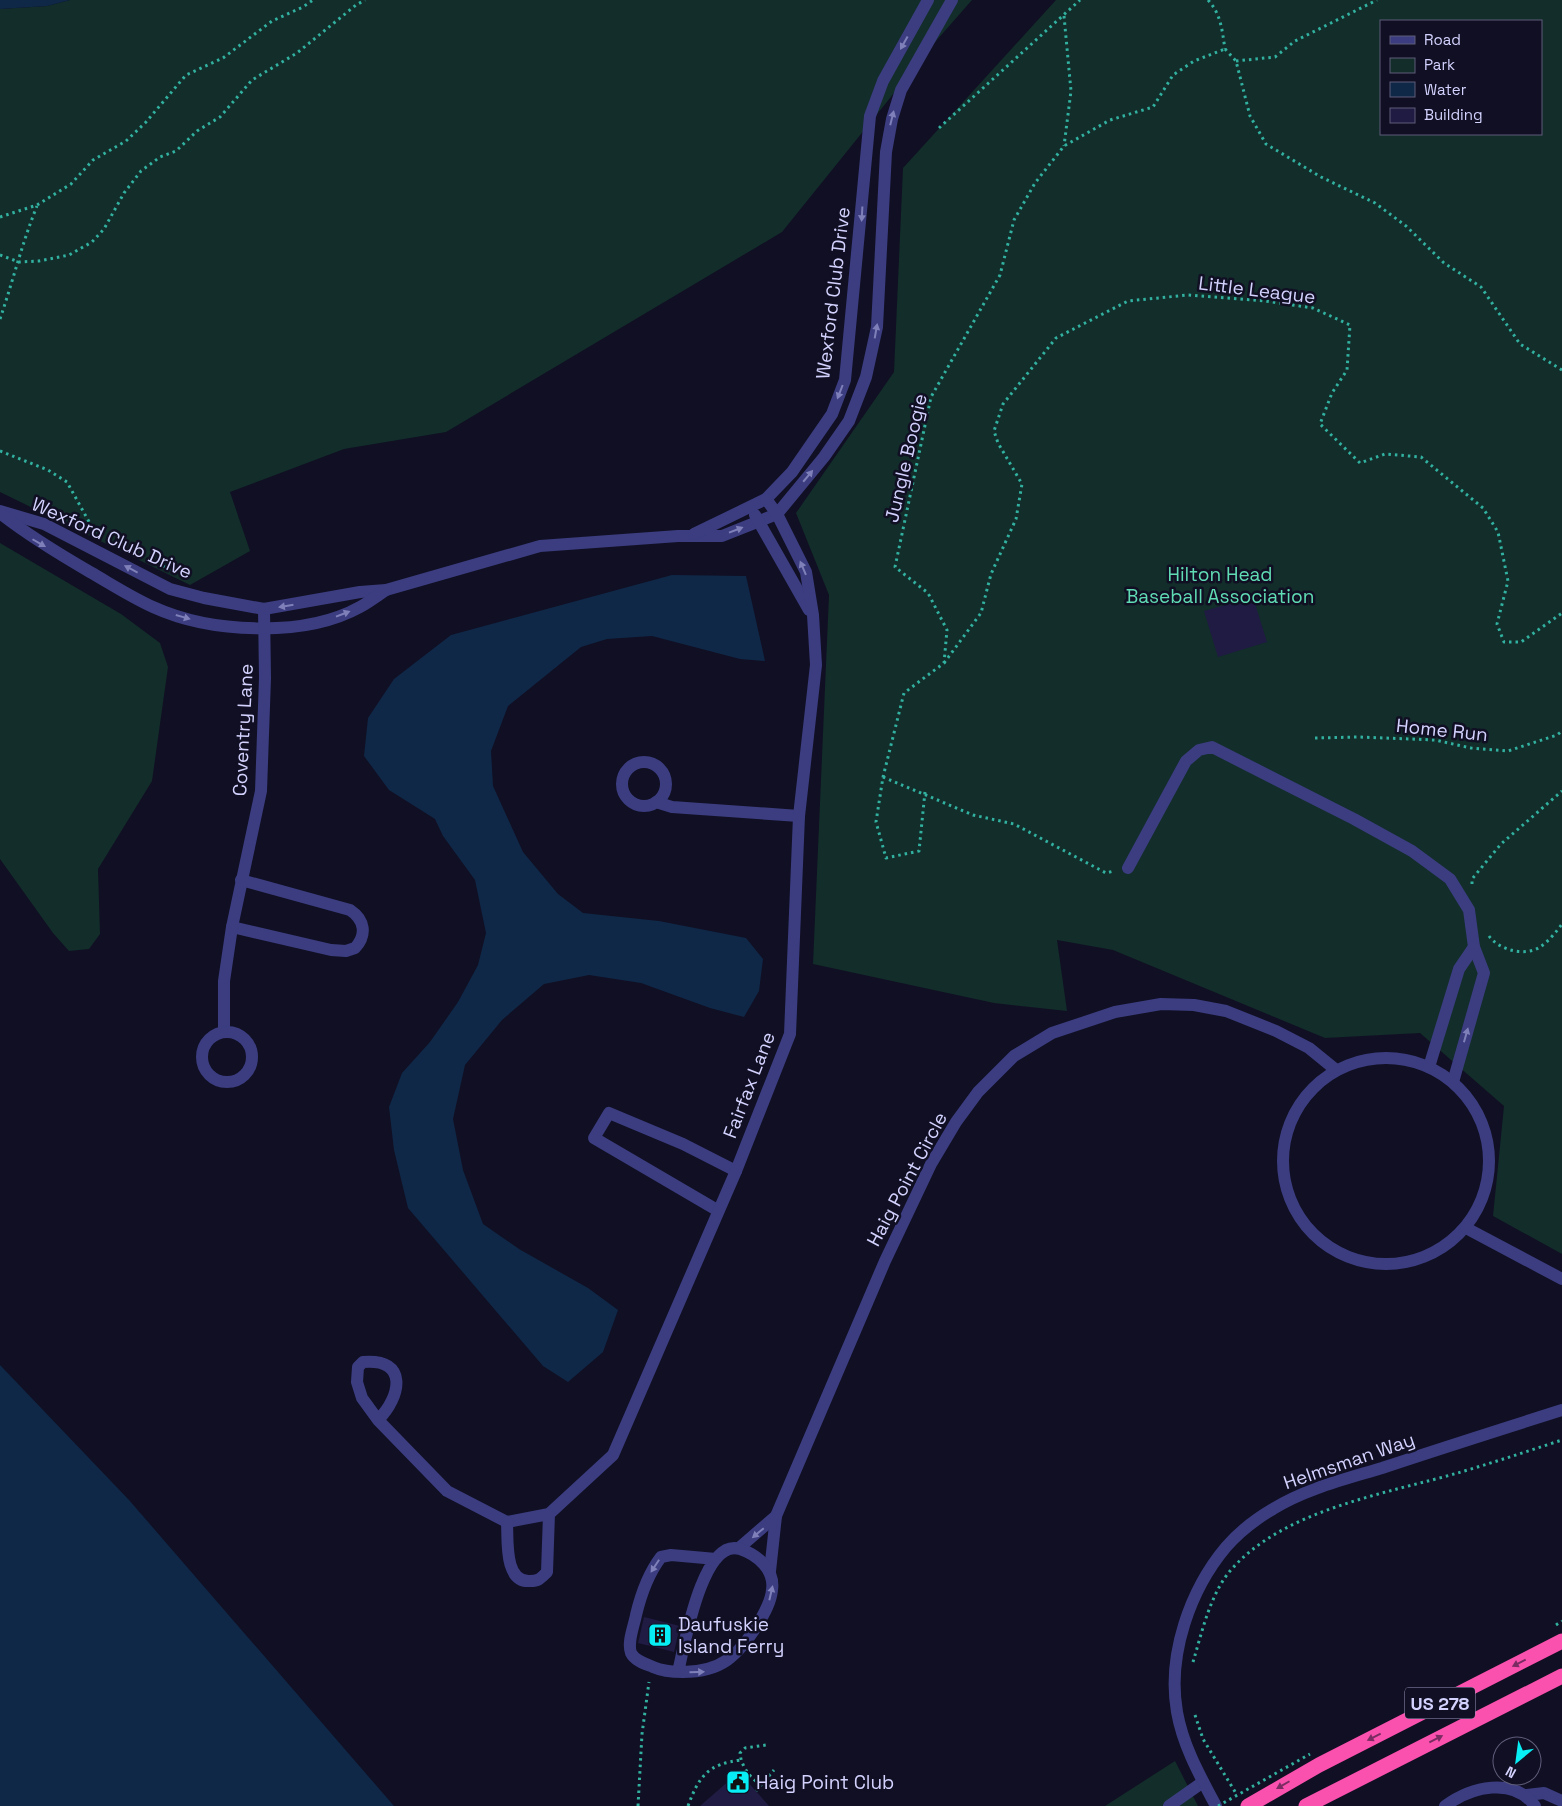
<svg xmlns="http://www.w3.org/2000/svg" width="1562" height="1806" font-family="'Space Grotesk',sans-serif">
	<rect width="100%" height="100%" fill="#110f23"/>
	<g fill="#122d2a" fill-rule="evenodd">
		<polygon points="70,0 972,0 936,41 782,232 446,432 344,449 230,492 250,551 190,585 0,492 0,9 47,6"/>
		<path d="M1056 0H1562V1254L1493 1216 1504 1106 1420 1033 1325 1038 1113 950 1057 940 1067 1011 994 1003 813 964 829 595 796 513 894 372 903 168ZM1381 21H1541V134H1381Z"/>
		<polygon points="0,543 121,614 160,643 168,667 152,781 98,869 100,934 89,949 69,951 53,933 0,859"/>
		<polygon points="1175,1761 1198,1806 1105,1806"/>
	</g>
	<g fill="#0f2847">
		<polygon points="0,0 70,0 47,6 0,9"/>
		<polygon points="672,575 746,576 765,661 740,659 652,636 607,639 581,647 508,706 491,751 493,786 523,852 558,894 583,913 659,921 746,938 763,959 759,991 744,1017 710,1008 641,983 589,975 544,984 502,1020 465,1065 453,1119 463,1170 483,1224 519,1249 588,1288 618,1310 603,1352 568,1382 543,1366 408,1208 394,1150 389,1107 402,1073 430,1042 458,1002 478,965 486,933 475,880 443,836 435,819 389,790 364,756 368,718 394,679 451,635"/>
		<polygon points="0,1365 129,1500 394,1806 0,1806"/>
	</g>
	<g fill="#201b43">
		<polygon points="1253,597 1267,642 1218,657 1204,611"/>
		<polygon points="644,1617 680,1626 674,1652 638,1643"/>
		<polygon points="739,1772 769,1806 700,1806"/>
	</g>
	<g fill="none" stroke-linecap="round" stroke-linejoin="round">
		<g stroke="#32b1a0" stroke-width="3" stroke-dasharray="2.5 4" stroke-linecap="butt">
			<path d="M1208 0C1221 14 1222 30 1225 49"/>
			<polyline points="1064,16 1071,91 1064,146"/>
			<polyline points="1225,49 1236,61 1250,116 1266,144 1321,177 1375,203 1406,226 1444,263 1481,287 1520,344 1562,370"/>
			<polyline points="1236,61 1275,57 1295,41 1377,0"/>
			<polyline points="939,128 1080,0"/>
			<polyline points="0,217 37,205 71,184 93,160 126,141 146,122 186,75 223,58 272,21 303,7 313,0"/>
			<polyline points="0,255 19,262 39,261 69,255 92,242 104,229 124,193 141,171 160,157 176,151 197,131 220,117 252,80 297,53 356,5 365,0"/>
			<path d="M0 319C13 281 22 243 37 206"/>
			<polyline points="0,451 48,470 67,482 93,529 98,533"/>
			<polyline points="163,566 180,574"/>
			<polyline points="944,663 981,613 991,574 1016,519 1022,484 998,443 994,431 1003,404 1056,338 1128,301 1188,295 1265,301 1313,308 1350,325 1347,370 1332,393 1320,424 1360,463 1385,454 1421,457 1483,508 1498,532 1508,581 1497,624 1504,642 1521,642 1562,613"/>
			<polyline points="1315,738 1359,737 1435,740 1471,748 1508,751 1557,735 1562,731"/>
			<polyline points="883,777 973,815 1014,824 1106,873 1114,871"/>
			<polyline points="925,792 919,851 886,858 876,822 883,777 904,693 944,663 947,630 928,593 895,567 931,397 1000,275 1014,220 1035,183 1064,146 1110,120 1153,107 1173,75 1194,61 1225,49"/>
			<polyline points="1472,884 1472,879 1501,844 1562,791"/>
			<path d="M1489 936C1499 950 1525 957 1540 947 1548 942 1557 931 1562 924"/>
			<polyline points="1556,1625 1562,1621"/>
			<path d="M1193 1662C1202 1632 1210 1595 1230 1571 1283 1509 1386 1494 1461 1472 1495 1462 1528 1451 1562 1440"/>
			<polyline points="1195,1715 1203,1739 1237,1795"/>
			<path d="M761 1785C750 1778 741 1766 740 1753L745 1748 766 1745"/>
			<polyline points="756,1791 774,1770"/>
			<polyline points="638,1806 642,1734 649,1682"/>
			<path d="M688 1806C699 1776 708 1764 741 1760"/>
		</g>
		<g stroke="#3b3d80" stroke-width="12">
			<polyline points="0,511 44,524 170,589 204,598 264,609 360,592 386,590 540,546 678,536 722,536 777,514 824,457 849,421 866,377 877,327 886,152 892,119 901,90 952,0"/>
			<path d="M1 514C29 536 59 554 90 572 111 584 131 597 153 607 210 633 304 638 360 607 369 602 377 596 386 590"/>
			<polyline points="755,515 809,610"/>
			<polyline points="694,534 766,499 792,472 832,414 845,380 870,116 883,81 928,0"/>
			<circle cx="644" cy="784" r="22"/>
			<polyline points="656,802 672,807 799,816"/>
			<polyline points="1128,868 1186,761 1199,750 1212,747 1354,819 1412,851 1450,879 1469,910 1474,947 1484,973 1453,1082"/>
			<path d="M232 927 331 950 346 951 355 948C367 935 365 920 350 910L241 880"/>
			<polyline points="224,1032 224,981 232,927 261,791 265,678 264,609"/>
			<circle cx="227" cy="1057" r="25"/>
			<circle cx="1386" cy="1161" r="103"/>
			<polyline points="1429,1067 1459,969 1474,947"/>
			<polyline points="717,1210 594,1138 609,1113 683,1144 736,1171"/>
			<polyline points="1466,1228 1562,1279"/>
			<path d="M378 1420C401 1397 409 1358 363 1362L358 1367 357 1382 362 1398 378 1420 447 1491 507 1522 549 1514 613 1455 736 1171 790 1034 799 816 816 665 813 615 806 572 777 514 766 499"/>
			<path d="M507 1522C508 1540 504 1583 530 1581 539 1581 541 1578 547 1572L549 1514"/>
			<polyline points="739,1548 776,1516"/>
			<polyline points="770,1571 776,1516 885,1261 931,1164 956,1122 978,1092 1014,1056 1052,1033 1115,1012 1161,1004 1194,1005 1226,1011 1276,1031 1309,1048 1336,1070"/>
			<path d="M678 1672C684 1648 702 1537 740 1549 758 1555 775 1570 772 1590 771 1602 764 1614 758 1624 738 1656 721 1672 683 1672 673 1672 662 1671 653 1667 646 1664 635 1661 631 1653 627 1642 634 1626 636 1615 641 1594 648 1574 661 1557L671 1555 716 1559"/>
			<polyline points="1527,1795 1544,1793 1562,1801"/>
			<polyline points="1169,1806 1203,1782"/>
			<path d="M1216 1806C1200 1776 1183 1746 1177 1712 1167 1655 1190 1590 1226 1547 1239 1532 1256 1519 1273 1509 1305 1489 1346 1479 1382 1468 1442 1448 1502 1429 1562 1410"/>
			<path d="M1445 1806C1471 1787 1513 1776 1535 1806"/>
		</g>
		<g stroke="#fa50ae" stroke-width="15">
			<polyline points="1248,1806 1319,1765 1562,1641"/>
			<polyline points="1306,1806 1562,1676"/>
		</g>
		<polyline stroke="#32b1a0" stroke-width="3" stroke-dasharray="2.5 4" stroke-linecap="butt" points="1218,1806 1310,1754"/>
	</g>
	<defs><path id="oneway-solid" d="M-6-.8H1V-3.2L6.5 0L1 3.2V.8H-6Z" transform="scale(1.25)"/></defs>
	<g fill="#7f80b9">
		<use href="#oneway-solid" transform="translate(904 43) rotate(119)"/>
		<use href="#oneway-solid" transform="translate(892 118) rotate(-76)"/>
		<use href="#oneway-solid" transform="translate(862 214) rotate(93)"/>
		<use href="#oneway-solid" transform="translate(876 331) rotate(-80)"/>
		<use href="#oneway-solid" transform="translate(840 392) rotate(111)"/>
		<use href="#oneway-solid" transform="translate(808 476) rotate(-50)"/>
		<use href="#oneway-solid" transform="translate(736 530) rotate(-21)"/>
		<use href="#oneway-solid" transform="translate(39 543) rotate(30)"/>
		<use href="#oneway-solid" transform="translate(803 568) rotate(-113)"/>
		<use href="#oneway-solid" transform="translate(131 569) rotate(-152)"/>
		<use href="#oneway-solid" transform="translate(286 606) rotate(171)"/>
		<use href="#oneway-solid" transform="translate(343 614) rotate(-21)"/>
		<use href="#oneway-solid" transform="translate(183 617) rotate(16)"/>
		<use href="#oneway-solid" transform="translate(1466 1035) rotate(-74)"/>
		<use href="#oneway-solid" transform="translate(758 1533) rotate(140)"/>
		<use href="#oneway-solid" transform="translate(655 1566) rotate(123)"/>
		<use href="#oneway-solid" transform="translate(771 1593) rotate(-77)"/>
		<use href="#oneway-solid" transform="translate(697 1672) rotate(-2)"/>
	</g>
	<g fill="#7a2c62">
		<use href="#oneway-solid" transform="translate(1519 1663) rotate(153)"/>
		<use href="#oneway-solid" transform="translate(1374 1737) rotate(153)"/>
		<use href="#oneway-solid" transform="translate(1436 1739) rotate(-27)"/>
		<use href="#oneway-solid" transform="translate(1283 1785) rotate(150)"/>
	</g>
	<defs>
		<g id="building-square" transform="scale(1.25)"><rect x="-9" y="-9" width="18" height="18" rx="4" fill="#07eef4" stroke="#110f23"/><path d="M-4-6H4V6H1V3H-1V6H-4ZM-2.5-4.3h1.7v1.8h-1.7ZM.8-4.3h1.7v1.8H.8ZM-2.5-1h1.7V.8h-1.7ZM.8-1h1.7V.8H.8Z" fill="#111"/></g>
		<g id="civic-square" transform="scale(1.25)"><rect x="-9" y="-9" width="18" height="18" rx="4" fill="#07eef4" stroke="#110f23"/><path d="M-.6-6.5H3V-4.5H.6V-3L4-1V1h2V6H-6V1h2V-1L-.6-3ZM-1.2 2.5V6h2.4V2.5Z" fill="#111"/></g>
	</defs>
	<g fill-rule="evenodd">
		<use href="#building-square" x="660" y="1635"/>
		<use href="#civic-square" x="738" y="1782"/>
	</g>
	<g text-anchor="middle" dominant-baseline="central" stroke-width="5" stroke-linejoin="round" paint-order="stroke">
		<rect fill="#110f23" stroke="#9998bc" stroke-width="1" x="1405" y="1687.5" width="70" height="31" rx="4"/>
		<g font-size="18" font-weight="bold" fill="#d3d2fe">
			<text x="1440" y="1703">US 278</text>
		</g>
		<g font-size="19" fill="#d3d2fe" stroke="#110f23">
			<text transform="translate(1257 290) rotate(7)">Little League</text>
			<text transform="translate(833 293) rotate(-83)">Wexford Club Drive</text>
			<text transform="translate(906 458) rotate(-77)">Jungle Boogie</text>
			<text transform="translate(112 538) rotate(24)">Wexford Club Drive</text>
			<text transform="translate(243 730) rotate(-87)">Coventry Lane</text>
			<text transform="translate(1442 730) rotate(6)">Home Run</text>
			<text transform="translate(749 1085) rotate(-69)">Fairfax Lane</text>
			<text transform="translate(907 1179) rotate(-62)">Haig Point Circle</text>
			<text transform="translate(1349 1461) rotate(-19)">Helmsman Way</text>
		</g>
		<g font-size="19" fill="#60dcb4" stroke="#110f23">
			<text x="1220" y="574">Hilton Head<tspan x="1220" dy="22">Baseball Association</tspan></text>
		</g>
		<g font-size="19" fill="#d3d2fe" stroke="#110f23" text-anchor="start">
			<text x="678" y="1624">Daufuskie<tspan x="678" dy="22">Island Ferry</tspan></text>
			<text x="756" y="1782">Haig Point Club</text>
		</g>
	</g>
	<rect x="1380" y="20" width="162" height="115" fill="#110f23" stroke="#5f5d7b"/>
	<rect x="1390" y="36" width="25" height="8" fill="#3b3d80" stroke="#5f5d7b"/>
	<text x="1424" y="45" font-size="15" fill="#d3d2fe">Road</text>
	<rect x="1390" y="58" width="25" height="15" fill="#122d2a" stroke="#5f5d7b"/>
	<text x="1424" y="70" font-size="15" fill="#d3d2fe">Park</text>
	<rect x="1390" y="82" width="25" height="15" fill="#0f2847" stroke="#5f5d7b"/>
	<text x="1424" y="95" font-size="15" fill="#d3d2fe">Water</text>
	<rect x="1390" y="108" width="25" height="15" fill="#201b43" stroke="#5f5d7b"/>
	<text x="1424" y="120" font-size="15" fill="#d3d2fe">Building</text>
	<g transform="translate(1517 1761) rotate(209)"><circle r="24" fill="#110f23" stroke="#5f5d7b"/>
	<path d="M0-4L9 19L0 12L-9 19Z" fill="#07eef4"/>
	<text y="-8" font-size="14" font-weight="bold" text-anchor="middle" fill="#d3d2fe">N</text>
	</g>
</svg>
